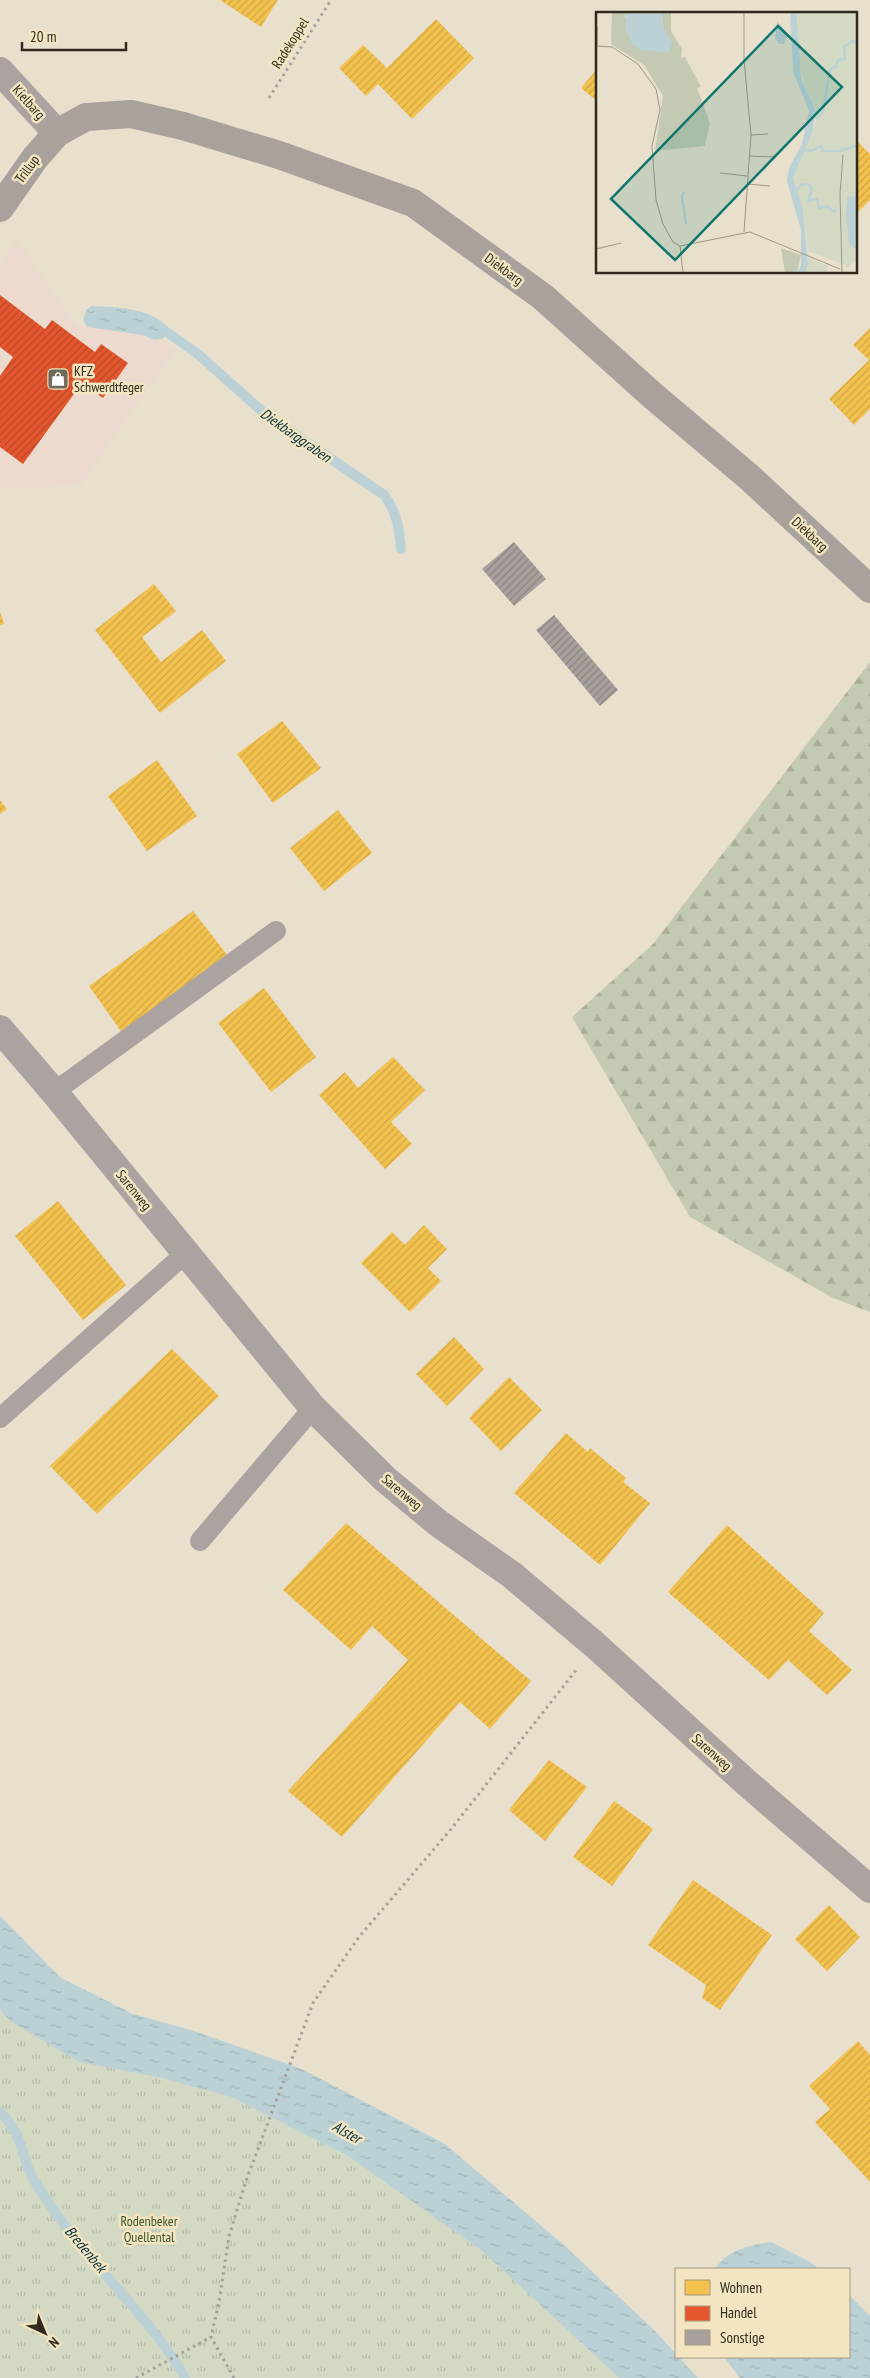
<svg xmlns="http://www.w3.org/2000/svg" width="870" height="2378" font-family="'PT Sans Narrow',sans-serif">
	<defs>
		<pattern id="forest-firs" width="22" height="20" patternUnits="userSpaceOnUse" patternTransform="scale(1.25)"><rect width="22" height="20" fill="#c3c9b2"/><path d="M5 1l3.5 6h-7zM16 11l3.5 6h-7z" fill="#a8ad98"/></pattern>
		<pattern id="park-tufts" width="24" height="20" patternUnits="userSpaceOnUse" patternTransform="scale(1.25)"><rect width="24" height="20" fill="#d4d9c4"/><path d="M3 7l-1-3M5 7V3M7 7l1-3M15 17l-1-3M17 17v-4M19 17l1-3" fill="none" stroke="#b6baa8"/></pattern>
		<pattern id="water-ripples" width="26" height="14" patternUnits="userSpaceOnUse" patternTransform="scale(1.25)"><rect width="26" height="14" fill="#bbd1d5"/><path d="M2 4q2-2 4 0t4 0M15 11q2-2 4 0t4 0" fill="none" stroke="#a1b4b6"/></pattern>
		<pattern id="homes-hatch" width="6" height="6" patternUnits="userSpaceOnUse" patternTransform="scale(1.25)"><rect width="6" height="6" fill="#f2c14e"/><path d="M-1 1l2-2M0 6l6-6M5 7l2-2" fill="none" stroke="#d0a644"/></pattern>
		<pattern id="shops-hatch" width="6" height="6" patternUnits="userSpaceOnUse" patternTransform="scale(1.25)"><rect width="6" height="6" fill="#e4572e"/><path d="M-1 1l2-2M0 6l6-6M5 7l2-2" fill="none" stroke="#b94826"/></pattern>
		<pattern id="building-hatch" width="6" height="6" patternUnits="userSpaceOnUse" patternTransform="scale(1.25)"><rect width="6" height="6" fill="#a8a09c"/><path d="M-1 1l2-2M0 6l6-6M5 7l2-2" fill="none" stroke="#89837e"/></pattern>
	</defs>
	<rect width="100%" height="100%" fill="#e8e0cd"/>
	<polygon fill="#ecdacf" points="17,239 76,325 140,332 176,349 81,485 5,489 0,486 0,264"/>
	<polygon fill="url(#forest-firs)" points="870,662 870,1312 833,1298 690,1217 572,1017 653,944"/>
	<polygon fill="url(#park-tufts)" points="0,2010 10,2021 158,2077 231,2097 348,2156 482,2251 619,2378 0,2378"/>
	<g fill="url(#water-ripples)">
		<path d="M92 306C117 307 150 308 168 327V333L162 339 154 340 143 335 87 327 83 320 87 309Z"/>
		<polygon points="0,1916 61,1978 133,2014 191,2030 302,2069 445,2144 565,2246 654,2330 698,2378 619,2378 482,2251 348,2156 231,2097 158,2077 79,2062 10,2021 0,2010"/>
		<path d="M771 2242 810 2262 819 2269H715C727 2250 750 2245 771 2242Z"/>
		<polygon points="849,2295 870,2316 870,2378 740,2378 724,2357 849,2357"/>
	</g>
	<g fill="url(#homes-hatch)">
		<polygon points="220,0 278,0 261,27"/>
		<polygon points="436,19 474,58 412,119 378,84 366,96 339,68 363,45 387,68"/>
		<polygon points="598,68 598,102 581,88"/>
		<polygon points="856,140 870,154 870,200 856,214"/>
		<polygon points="870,328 870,409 854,425 829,399 869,360 853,345"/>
		<polygon points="154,584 176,611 142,637 161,662 202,630 226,661 160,713 95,630"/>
		<polygon points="0,612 4,624 0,625"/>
		<polygon points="282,721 321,768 273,803 237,754"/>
		<polygon points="157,760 197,816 147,851 108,796"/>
		<polygon points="0,800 7,809 0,814"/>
		<polygon points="338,810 372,853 324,891 290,848"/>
		<polygon points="193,911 228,956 123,1034 89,986"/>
		<polygon points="264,988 316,1057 271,1092 218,1023"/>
		<polygon points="393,1057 425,1090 391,1122 412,1144 385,1169 319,1095 345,1072 358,1088"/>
		<polygon points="58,1201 126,1285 83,1320 15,1236"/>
		<polygon points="424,1225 447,1249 428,1268 441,1281 410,1312 361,1263 392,1232 405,1245"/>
		<polygon points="454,1337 484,1369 447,1406 416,1374"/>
		<polygon points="172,1349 219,1396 97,1514 50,1466"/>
		<polygon points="509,1377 542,1410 501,1451 469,1418"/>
		<polygon points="566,1433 588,1452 590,1448 626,1478 623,1482 650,1503 600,1565 514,1493"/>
		<polygon points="346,1523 531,1681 490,1729 460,1702 342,1837 288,1791 408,1660 372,1626 351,1650 283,1590"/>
		<polygon points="727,1525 824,1613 809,1631 852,1670 827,1695 788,1660 769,1680 668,1592"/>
		<polygon points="549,1760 587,1787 545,1841 509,1810"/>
		<polygon points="614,1801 653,1829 612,1886 573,1857"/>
		<polygon points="693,1880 772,1935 720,2010 702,1998 706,1985 648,1945"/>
		<polygon points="829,1905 860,1937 827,1971 795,1939"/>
		<polygon points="858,2041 870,2055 870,2182 815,2122 830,2109 809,2086"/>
	</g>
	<polygon fill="url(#shops-hatch)" points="0,295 45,329 52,320 95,352 101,344 128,363 103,398 82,383 23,464 0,447 0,376 13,357 0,347"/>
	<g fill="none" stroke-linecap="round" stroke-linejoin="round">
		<g stroke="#bbd1d5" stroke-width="10">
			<path d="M168 333 198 354 265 414 384 495C397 512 399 528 401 549"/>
			<path d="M0 2112C25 2136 20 2157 35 2182 62 2226 96 2264 129 2302 149 2326 170 2350 185 2378"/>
		</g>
	</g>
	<g fill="url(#building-hatch)">
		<polygon points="514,542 546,579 514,606 482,569"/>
		<polygon points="554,615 618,690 600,706 536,630"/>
	</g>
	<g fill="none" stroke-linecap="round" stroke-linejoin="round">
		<g stroke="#a6a09a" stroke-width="3" stroke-dasharray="2.5 4" stroke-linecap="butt">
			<polyline points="269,98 331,0"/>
			<polyline points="136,2378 211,2337"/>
			<polyline points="234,2378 211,2337 219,2302 229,2236 246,2181 313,2003 359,1937 452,1828 577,1669"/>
		</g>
		<g stroke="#aaa3a0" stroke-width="20">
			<polyline points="54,1092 276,931"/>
			<polyline points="0,1418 186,1253"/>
			<polyline points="200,1541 313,1408"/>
		</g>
		<g stroke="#aaa3a0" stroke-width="28">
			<polyline points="0,71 57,133"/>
			<polyline points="0,1029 54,1092 313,1408 385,1479 438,1523 512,1575 595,1645 748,1784 870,1889"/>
		</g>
		<polyline stroke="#a9a19b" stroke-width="28" points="0,208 35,158 57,133 86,117 131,114 183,126 279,155 413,203 543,297 652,395 749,477 870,589"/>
	</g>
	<defs>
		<g id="shop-square" transform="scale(1.125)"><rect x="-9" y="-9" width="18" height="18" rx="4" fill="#706a5a" stroke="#f3e5c2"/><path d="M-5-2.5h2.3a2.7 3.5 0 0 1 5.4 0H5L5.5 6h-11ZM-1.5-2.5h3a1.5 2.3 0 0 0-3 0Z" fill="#fff"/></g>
	</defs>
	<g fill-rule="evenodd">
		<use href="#shop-square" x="58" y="379"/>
	</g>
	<g text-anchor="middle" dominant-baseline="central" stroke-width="5" stroke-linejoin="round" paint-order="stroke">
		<g font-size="14" fill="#2f2a1c" stroke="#f3e5c2">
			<text transform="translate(290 43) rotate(-58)">Radekoppel</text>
			<text transform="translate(29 102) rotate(48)">Kielbarg</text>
			<text transform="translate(27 169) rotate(-54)">Trillup</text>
			<text transform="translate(504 269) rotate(36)">Diekbarg</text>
			<text transform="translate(810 534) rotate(43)">Diekbarg</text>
			<text transform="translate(134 1190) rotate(51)">Sarenweg</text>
			<text transform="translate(402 1492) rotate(40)">Sarenweg</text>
			<text transform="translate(712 1752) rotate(42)">Sarenweg</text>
		</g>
		<g font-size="14" fill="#2f2a1c" stroke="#f3e5c2" text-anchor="start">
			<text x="74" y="371">KFZ<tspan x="74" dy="16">Schwerdtfeger</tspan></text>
		</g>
		<g font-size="14" fill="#3a552c" stroke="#f3e5c2">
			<text x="149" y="2221">Rodenbeker<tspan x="149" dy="16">Quellental</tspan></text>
		</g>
		<g font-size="15" font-style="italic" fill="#003141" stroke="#f3e5c2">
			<text transform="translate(296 435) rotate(35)">Diekbarggraben</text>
			<text transform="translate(347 2132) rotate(29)">Alster</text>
			<text transform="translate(86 2249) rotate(50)">Bredenbek</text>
		</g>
	</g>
	<g transform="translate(596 12)">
		<rect width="261" height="261" fill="#e8e0cd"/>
		<path d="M16 0H30L29 5 76 30 67 16 66 0H75V19L86 37 85 46 89 45 105 75 101 76 114 111 109 134 59 139 67 84 48 53 15 32ZM185 236 205 243 201 261H189Z" fill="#c3c9b2"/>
		<path d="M200 0H261L262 246 250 257 249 253 212 239 207 197 197 166 220 109 202 50ZM212 246 232 254 231 261H209Z" fill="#d4d9c4"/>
		<path d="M30 0H66L67 16 76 30 73 40 47 39 37 33 30 19ZM194 0H200L201 8 205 66 220 100 216 121 197 166 207 197 212 252 209 261H201L205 253V218L191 169 193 156 206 132 213 99 197 60ZM181 9 192 22 188 32H183L179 26ZM261 184H262L261 239 253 231 250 202 251 185Z" fill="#bbd1d5"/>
		<path fill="none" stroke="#bbd1d5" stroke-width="2.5" d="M220 107 227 100 234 57 240 55 242 48 249 47 248 35 256 29 262 30M209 138 215 139 225 134 227 139H244L262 133M88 180 86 185 90 212M199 180 205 173 212 172 216 177 212 189 221 187 223 196 231 194 236 199 241 198"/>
		<path fill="none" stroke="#9e9786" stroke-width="1" d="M1 33V14M0 34 16 35 42 52 60 77 64 98 56 134 60 188 67 212 77 230 84 234M155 123 172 122M153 144 179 145M124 161 151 164M151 172 174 174M148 220 155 123 148 47V0M84 234 154 220 244 257M84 234 87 261M0 237 25 231M246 261 244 182 247 143"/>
		<path fill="#0f766e" fill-opacity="0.15" stroke="#0f766e" stroke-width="2.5" d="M182 14 246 75 79 248 15 187Z"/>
		<rect width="261" height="261" fill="none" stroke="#2f2a1c" stroke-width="2.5"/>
	</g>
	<rect x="675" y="2268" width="175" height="90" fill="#f3e5c2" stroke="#a59a80"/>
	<rect x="685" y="2280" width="25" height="15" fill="#f2c14e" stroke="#a59a80"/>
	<text x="720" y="2293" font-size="15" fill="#2f2a1c">Wohnen</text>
	<rect x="685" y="2306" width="25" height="15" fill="#e4572e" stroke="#a59a80"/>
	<text x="720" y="2318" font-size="15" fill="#2f2a1c">Handel</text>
	<rect x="685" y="2330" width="25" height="15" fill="#a8a09c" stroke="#a59a80"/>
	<text x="720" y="2343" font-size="15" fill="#2f2a1c">Sonstige</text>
	<g transform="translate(45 2333) rotate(136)" stroke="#f3e5c2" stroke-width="4" paint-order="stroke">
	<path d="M0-4L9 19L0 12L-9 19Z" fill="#2f2a1c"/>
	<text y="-8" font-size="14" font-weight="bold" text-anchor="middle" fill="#2f2a1c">N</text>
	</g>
	<path d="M22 42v8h104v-8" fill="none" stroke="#2f2a1c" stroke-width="2.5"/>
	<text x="30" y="42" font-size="15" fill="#2f2a1c" stroke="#f3e5c2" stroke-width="4" paint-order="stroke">20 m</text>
</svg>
